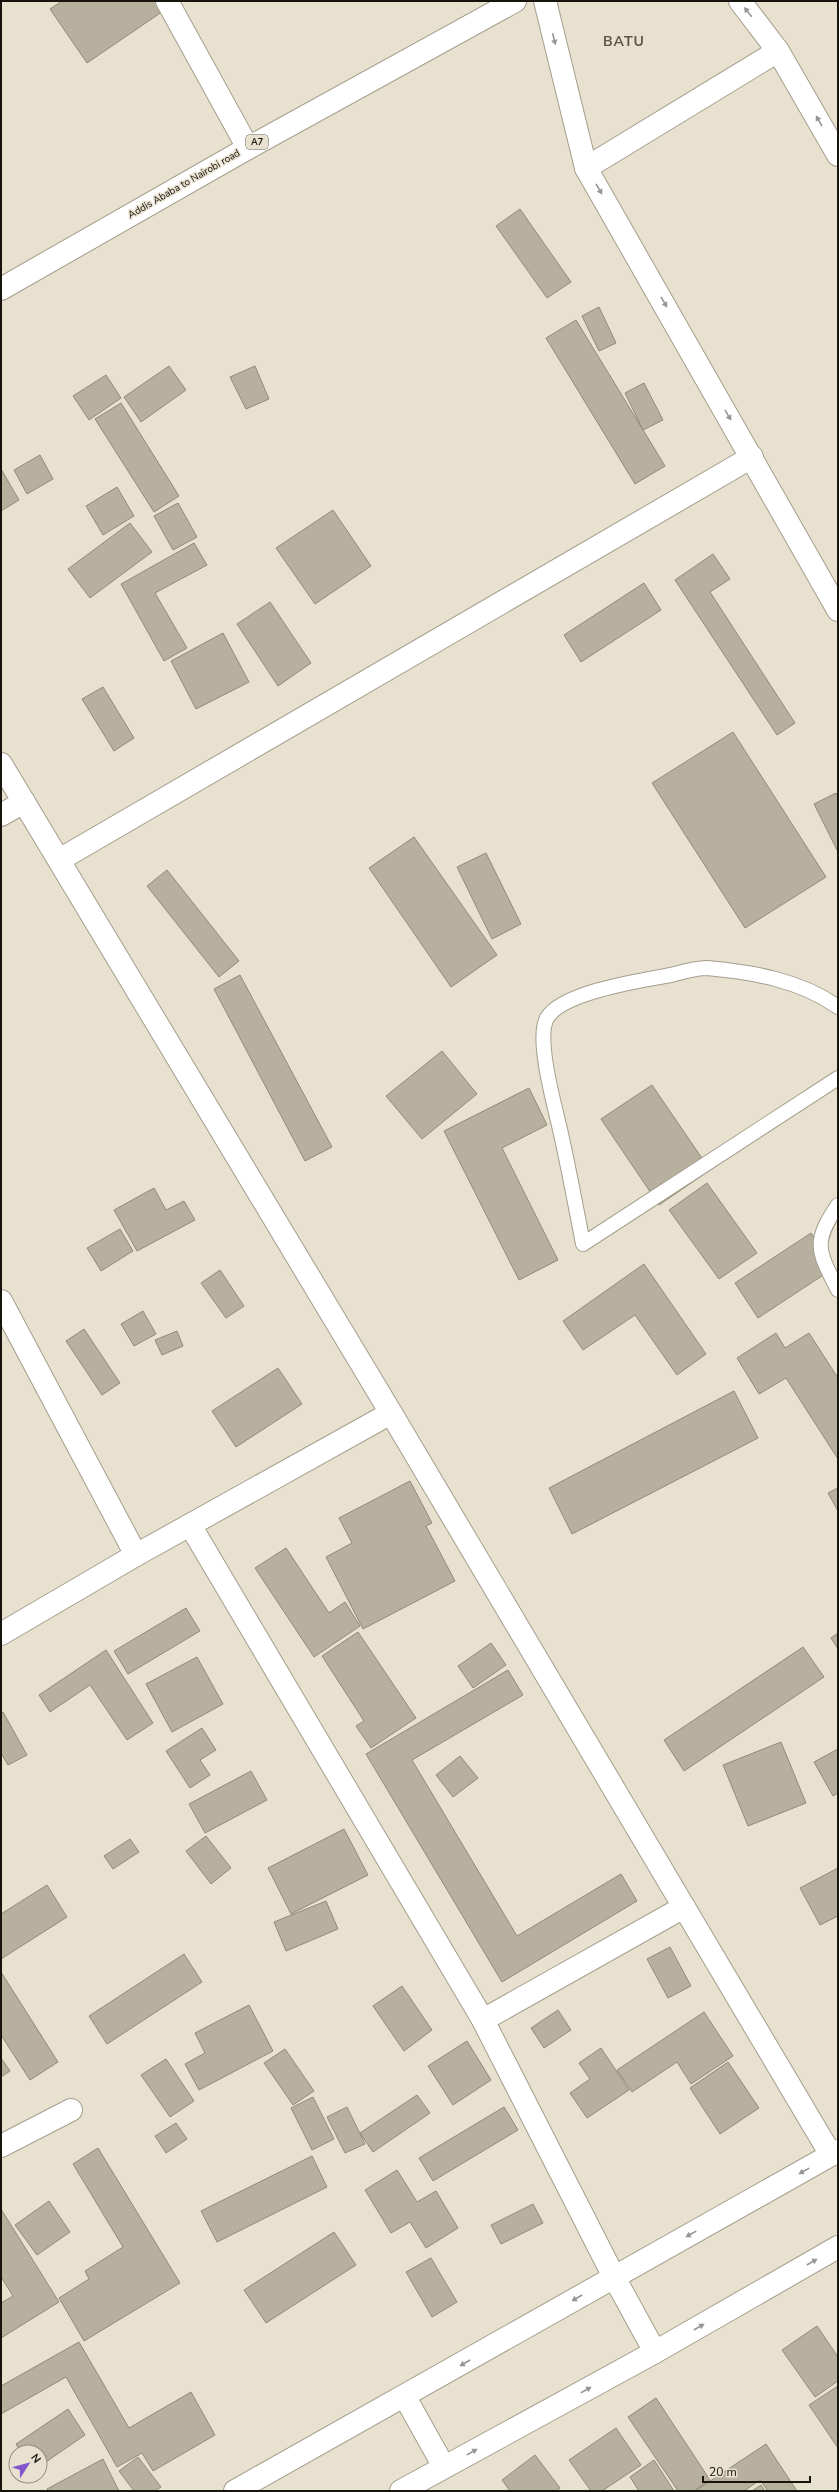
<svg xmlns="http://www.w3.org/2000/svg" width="839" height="2492" font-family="'Nunito Sans',sans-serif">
	<rect width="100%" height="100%" fill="#e9e1cf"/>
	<g fill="#b7b09e" stroke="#918a79">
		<polygon points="62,1 170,1 172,5 87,63 50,9"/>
		<polygon points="520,209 571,282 547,298 496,226"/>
		<polygon points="599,307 616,343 599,351 582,316"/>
		<polygon points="576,320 665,466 635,484 546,338"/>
		<polygon points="169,366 186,390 141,422 124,397"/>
		<polygon points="255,366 269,399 246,409 230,377"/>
		<polygon points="106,375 121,398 89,420 73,396"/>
		<polygon points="644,383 663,420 643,430 625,393"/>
		<polygon points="121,403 179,496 154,512 95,419"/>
		<polygon points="40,455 53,479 27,494 14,470"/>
		<polygon points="1,469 19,500 1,511"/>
		<polygon points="117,487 134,516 103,535 86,506"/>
		<polygon points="178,503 197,537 173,550 154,516"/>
		<polygon points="333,510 371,566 315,604 276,548"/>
		<polygon points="130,523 152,552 90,598 68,569"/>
		<polygon points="194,543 207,565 155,593 187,648 164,661 121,584"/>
		<polygon points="713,554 730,579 710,592 795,723 777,735 675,580"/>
		<polygon points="644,583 661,610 581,662 564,635"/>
		<polygon points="270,602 311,663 278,686 237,624"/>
		<polygon points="223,633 249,682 196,709 171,661"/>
		<polygon points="103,687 134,738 114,751 82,699"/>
		<polygon points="733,732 826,877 745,928 652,783"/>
		<polygon points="836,793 838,797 838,852 814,804"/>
		<polygon points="414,837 497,955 451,987 369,868"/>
		<polygon points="486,853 521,924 492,939 457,867"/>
		<polygon points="167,870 239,961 219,977 147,886"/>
		<polygon points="240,975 332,1147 305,1161 214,989"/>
		<polygon points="442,1051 477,1094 422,1139 386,1096"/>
		<polygon points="652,1085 710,1170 659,1205 601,1119"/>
		<polygon points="529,1088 547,1125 502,1148 558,1260 519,1280 444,1131"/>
		<polygon points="707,1183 757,1253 719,1279 669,1210"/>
		<polygon points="154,1188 166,1210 184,1201 195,1220 137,1251 114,1210"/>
		<polygon points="120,1229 133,1251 101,1271 87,1248"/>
		<polygon points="811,1233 834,1268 758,1318 735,1283"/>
		<polygon points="644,1264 706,1354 677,1375 635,1315 583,1350 563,1321"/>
		<polygon points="220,1270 244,1306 226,1318 201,1283"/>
		<polygon points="143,1311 156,1334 134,1346 121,1324"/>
		<polygon points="84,1329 120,1383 102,1395 66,1341"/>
		<polygon points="177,1331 183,1346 162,1355 155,1340"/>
		<polygon points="776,1333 785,1348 809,1333 838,1378 838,1459 786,1378 759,1394 737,1358"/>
		<polygon points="278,1368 302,1404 236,1447 212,1411"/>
		<polygon points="734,1391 758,1438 572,1534 549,1488"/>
		<polygon points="410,1481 432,1523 426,1526 455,1581 363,1629 326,1557 352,1543 339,1518"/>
		<polygon points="838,1488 838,1511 828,1493"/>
		<polygon points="286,1548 329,1613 345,1602 360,1626 314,1657 255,1568"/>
		<polygon points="186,1608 200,1631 128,1674 114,1651"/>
		<polygon points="358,1632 416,1718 371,1748 356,1726 364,1721 322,1656"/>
		<polygon points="838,1633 838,1649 831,1638"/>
		<polygon points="491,1643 506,1665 473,1688 458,1666"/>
		<polygon points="803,1647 824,1677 684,1771 664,1740"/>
		<polygon points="106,1650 153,1723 127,1740 90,1685 50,1712 39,1695"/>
		<polygon points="197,1657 223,1704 172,1732 146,1684"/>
		<polygon points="508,1670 523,1695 412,1760 517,1936 621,1874 637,1901 502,1982 366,1754"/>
		<polygon points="3,1712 27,1755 8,1765 1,1753 1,1713"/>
		<polygon points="202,1728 216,1750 200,1760 210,1775 190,1788 166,1751"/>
		<polygon points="781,1742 806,1803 748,1826 723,1765"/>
		<polygon points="838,1749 838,1793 833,1796 814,1762"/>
		<polygon points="460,1756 478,1778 453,1797 436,1775"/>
		<polygon points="251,1771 267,1800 205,1833 189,1804"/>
		<polygon points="344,1829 368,1875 291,1914 268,1868"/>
		<polygon points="206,1836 231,1868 211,1884 186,1851"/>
		<polygon points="130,1839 139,1852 113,1869 104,1856"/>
		<polygon points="838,1868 838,1916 820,1925 800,1888"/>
		<polygon points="47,1885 67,1917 1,1959 1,1914"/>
		<polygon points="326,1901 338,1929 286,1951 274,1922"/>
		<polygon points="670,1947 691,1986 668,1998 647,1959"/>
		<polygon points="184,1954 202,1982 107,2044 89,2016"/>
		<polygon points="1,1972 58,2062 30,2080 1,2035"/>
		<polygon points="402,1986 432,2030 404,2051 373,2006"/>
		<polygon points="249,2005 273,2051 199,2090 185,2064 205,2053 195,2033"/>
		<polygon points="558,2010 571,2030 544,2048 531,2028"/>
		<polygon points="704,2012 733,2056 691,2084 677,2062 632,2092 617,2070"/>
		<polygon points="467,2041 491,2080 453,2105 428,2066"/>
		<polygon points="601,2048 629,2090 587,2118 570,2093 590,2079 579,2063"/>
		<polygon points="285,2049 314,2091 293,2105 264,2063"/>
		<polygon points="1,2058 10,2071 1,2077"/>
		<polygon points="166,2059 194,2101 170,2117 141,2075"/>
		<polygon points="728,2062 759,2108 720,2134 690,2088"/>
		<polygon points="417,2095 430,2113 373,2152 360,2133"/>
		<polygon points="313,2097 334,2139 312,2150 291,2108"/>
		<polygon points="347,2107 365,2144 345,2153 327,2117"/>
		<polygon points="504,2107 518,2130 433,2181 419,2158"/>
		<polygon points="176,2123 187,2139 166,2153 155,2136"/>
		<polygon points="98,2148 180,2283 84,2341 59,2298 89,2279 85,2271 123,2247 73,2164"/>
		<polygon points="312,2156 327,2187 217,2242 201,2211"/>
		<polygon points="397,2170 417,2202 436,2191 458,2228 426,2248 410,2222 391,2233 365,2190"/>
		<polygon points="49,2201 70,2232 37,2255 15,2225"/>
		<polygon points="533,2204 543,2223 501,2244 491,2225"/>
		<polygon points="1,2209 59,2302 1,2338 1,2303 13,2296 1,2277"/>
		<polygon points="334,2232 356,2265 266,2323 244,2290"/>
		<polygon points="431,2258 457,2302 432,2317 406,2272"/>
		<polygon points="817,2326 838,2357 838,2381 815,2397 782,2350"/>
		<polygon points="79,2342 129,2428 191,2392 215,2435 153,2471 142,2453 117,2467 66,2377 1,2414 1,2386"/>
		<polygon points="838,2386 838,2448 809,2405"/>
		<polygon points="656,2398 710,2480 694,2491 678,2491 628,2417"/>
		<polygon points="68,2409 85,2435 40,2466 40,2452 21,2452 16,2444"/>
		<polygon points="616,2428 641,2465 602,2491 591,2491 569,2460"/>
		<polygon points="766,2444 797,2491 768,2491 760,2480 744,2491 695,2491"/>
		<polygon points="535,2455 560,2488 556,2491 510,2491 502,2480"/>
		<polygon points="138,2457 161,2487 155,2491 134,2491 119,2471"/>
		<polygon points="103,2459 119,2491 48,2491 47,2489"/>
		<polygon points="654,2460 674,2491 639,2491 630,2477"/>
		<polygon points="761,2485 765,2491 752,2491"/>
	</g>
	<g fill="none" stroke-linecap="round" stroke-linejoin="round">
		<g stroke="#a59e8d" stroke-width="16">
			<g id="lane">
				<path d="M838 1007C800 980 752 972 707 968 695 968 682 972 671 975 643 980 562 992 547 1018 535 1039 556 1110 561 1134 569 1170 576 1207 583 1244L838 1078"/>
				<path d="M838 1205C812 1243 818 1251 838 1290"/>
			</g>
		</g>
		<g stroke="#a59e8d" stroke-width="24">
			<g id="street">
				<polyline points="167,1 248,148"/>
				<polyline points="586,168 778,51"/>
				<polyline points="1,764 391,1413 831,2155"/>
				<polyline points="1,815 24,802"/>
				<polyline points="59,860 752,457"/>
				<polyline points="1,1301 136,1555"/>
				<polyline points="190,1525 483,2020 614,2277 655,2352"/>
				<polyline points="1,1634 136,1555 391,1413"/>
				<polyline points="483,2020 684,1907"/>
				<polyline points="1,2146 71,2110"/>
				<polyline points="405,2397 444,2467"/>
			</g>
		</g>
		<g stroke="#a59e8d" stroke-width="24">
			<g id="secondary">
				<polyline points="545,1 586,168 838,610"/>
				<polyline points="740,1 778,51 838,155"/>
				<polyline points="235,2491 838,2151"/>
				<polyline points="401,2491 655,2352 838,2247"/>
			</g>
		</g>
		<g stroke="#a59e8d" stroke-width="24">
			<polyline id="highway" points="1,289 248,148 515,1"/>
		</g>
		<use href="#lane" stroke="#fff" stroke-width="14"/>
		<use href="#street" stroke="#fff" stroke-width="22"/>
		<use href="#secondary" stroke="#fff" stroke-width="22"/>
		<use href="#highway" stroke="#fff" stroke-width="22"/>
	</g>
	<defs><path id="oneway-solid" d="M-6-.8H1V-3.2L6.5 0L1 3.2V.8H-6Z"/></defs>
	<g fill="#979593">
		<use href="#oneway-solid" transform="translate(748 12) rotate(-128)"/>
		<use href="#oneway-solid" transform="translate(554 39) rotate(76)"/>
		<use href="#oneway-solid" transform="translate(819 121) rotate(-120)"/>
		<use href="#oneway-solid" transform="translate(599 189) rotate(60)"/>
		<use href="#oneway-solid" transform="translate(664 302) rotate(60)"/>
		<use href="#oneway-solid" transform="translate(728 415) rotate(60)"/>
		<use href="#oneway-solid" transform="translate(804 2171) rotate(151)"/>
		<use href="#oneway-solid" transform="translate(691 2234) rotate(151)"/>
		<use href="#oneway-solid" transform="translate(812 2262) rotate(-30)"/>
		<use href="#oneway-solid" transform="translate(577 2298) rotate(150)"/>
		<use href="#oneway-solid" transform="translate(699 2327) rotate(-30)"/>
		<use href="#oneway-solid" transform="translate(465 2363) rotate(150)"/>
		<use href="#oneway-solid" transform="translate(586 2390) rotate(-29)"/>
		<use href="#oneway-solid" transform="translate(472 2452) rotate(-29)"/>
	</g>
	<g text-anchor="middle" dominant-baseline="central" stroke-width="3" stroke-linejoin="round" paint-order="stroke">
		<rect fill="#e9e1cf" stroke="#565248" stroke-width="1" x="246" y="135" width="22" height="14" rx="3"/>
		<g font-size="9" font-weight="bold" fill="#17140e">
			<text x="257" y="142">A7</text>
		</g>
		<g font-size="10" fill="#17140e" stroke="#e9e1cf">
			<text transform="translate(184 184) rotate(-30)">Addis Ababa to Nairobi road</text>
		</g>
		<g font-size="14" font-weight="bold" letter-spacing="1" fill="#5c5545" stroke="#e9e1cf">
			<text x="624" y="41">BATU</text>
		</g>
	</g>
	<rect width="839" height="2492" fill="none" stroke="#17140e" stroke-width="4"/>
	<g transform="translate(28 2464) rotate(54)"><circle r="19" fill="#e9e1cf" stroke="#958f82"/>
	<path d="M0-3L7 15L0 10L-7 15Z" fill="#8356cf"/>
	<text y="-6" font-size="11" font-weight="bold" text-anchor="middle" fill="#17140e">N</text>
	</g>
	<path d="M703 2476v6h107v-6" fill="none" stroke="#17140e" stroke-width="2"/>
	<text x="709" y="2476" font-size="12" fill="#17140e" stroke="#e9e1cf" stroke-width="3" paint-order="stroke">20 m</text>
</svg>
